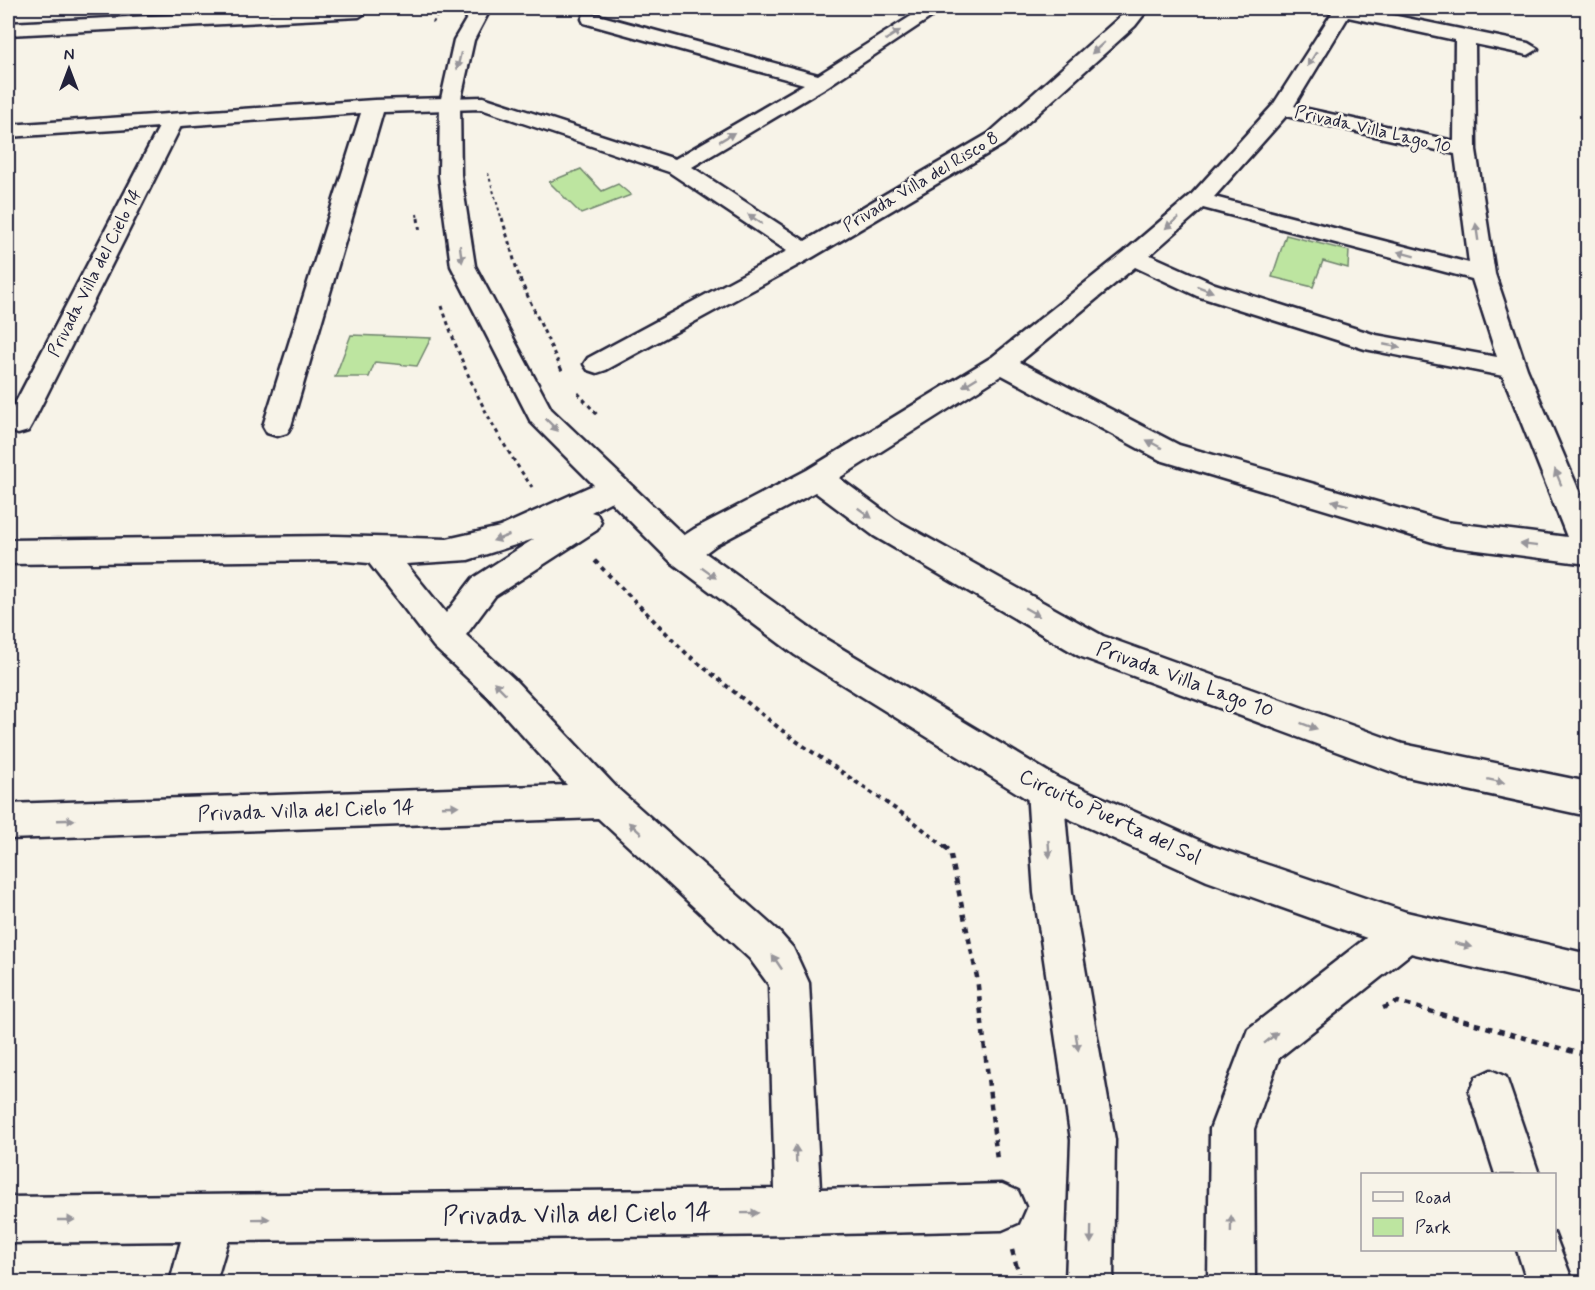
<svg xmlns="http://www.w3.org/2000/svg" width="1595" height="1290" font-family="Mynerve,sans-serif">
	<rect width="100%" height="100%" fill="#f7f3e8"/>
	<filter id="ink" filterUnits="userSpaceOnUse"><feTurbulence type="fractalNoise" baseFrequency=".0167" numOctaves="2"/><feDisplacementMap in="SourceGraphic" scale="12" xChannelSelector="R" yChannelSelector="G"/><feConvolveMatrix kernelMatrix="1 2 1 2 8 2 1 2 1" color-interpolation-filters="sRGB"/></filter>
	<g filter="url(#ink)">
		<g fill="#bde5a0" stroke="#70846e" stroke-width="1.5">
			<polygon points="581,169 602,191 618,184 631,195 581,214 549,182"/>
			<polygon points="1286,235 1349,251 1348,268 1323,261 1313,287 1272,277"/>
			<polygon points="351,335 431,338 417,366 375,362 369,377 335,377"/>
		</g>
		<g fill="none" stroke-linecap="round" stroke-linejoin="round">
			<g stroke="#22223b" stroke-width="5">
				<g id="minor">
					<polygon points="317,8 366,8 368,11 359,17 8,35 8,23"/>
					<polygon points="924,8 945,8 828,86 692,167 805,241 988,134 1130,8 1149,8 1135,26 1004,144 813,257 606,370 597,373 588,370 584,364 588,358 787,251 669,172 481,109 383,112 291,426 287,433 277,436 267,433 263,426 361,113 181,126 32,424 28,431 18,434 8,430 8,417 159,127 8,137 8,125 374,100 483,97 675,159 804,84 584,23 582,19 584,15 598,15 818,75"/>
					<path d="M1324 8H1358L1528 43 1538 49 1528 55 1475 44 1476 150 1495 274 1527 369 1588 512V564L1446 546 1160 460 1002 375 839 478 896 520 1103 636 1403 744 1588 782V816L1403 776 1079 656 874 536 815 492 716 545 693 562 682 565 671 562 667 553 671 544 694 529 807 470 992 357 1124 252 1191 195 1273 105 1332 13ZM1348 17 1455 40 1454 141 1294 106ZM1286 116 1455 154 1469 263 1214 197ZM1203 208 1472 279 1497 357 1376 335 1215 284 1150 255ZM1135 267 1197 296 1365 349 1503 376 1567 537 1446 522 1179 445 1020 362Z"/>
					<path d="M613 476 623 479 628 487 623 495 591 512 597 514 601 522 597 530 495 596 466 635 513 678 618 789 778 931 793 948 809 983 820 1189 1002 1184 1018 1191 1025 1207 1018 1223 1002 1230 798 1235 228 1241 216 1282H170L181 1241 8 1243V1197L775 1189 769 985 750 959 598 818 8 839V804L567 785 489 698 434 647 369 563 334 560 8 564V540L334 536 447 539 500 527ZM534 539 473 578 446 613 406 564 468 560Z"/>
					<polygon points="1045,773 1058,778 1063,790 1072,893 1115,1140 1113,1282 1066,1282 1071,1140 1034,893 1027,790 1032,778"/>
					<polygon points="1406,912 1420,918 1426,932 1420,946 1279,1058 1254,1129 1255,1282 1208,1282 1210,1129 1248,1029 1392,918"/>
					<polygon points="1491,1070 1506,1077 1539,1174 1495,1174 1469,1092 1476,1077"/>
					<polygon points="1554,1233 1573,1282 1527,1282 1517,1250 1554,1250"/>
				</g>
			</g>
			<g stroke="#22223b" stroke-width="5">
				<polygon id="tertiary" points="473,8 491,8 474,40 460,103 461,175 475,266 551,409 693,544 819,635 1058,778 1212,846 1406,912 1588,954 1588,994 1406,952 1207,881 1032,802 795,655 671,562 531,422 451,266 439,175 440,103 454,40"/>
			</g>
			<g stroke="#22223b" stroke-width="2" stroke-dasharray="3 3" stroke-linecap="butt">
				<polyline points="433,23 441,8"/>
				<polyline points="488,173 502,220"/>
				<polyline points="417,214 418,220"/>
			</g>
			<g stroke="#22223b" stroke-width="3" stroke-dasharray="4 4" stroke-linecap="butt">
				<polyline points="418,218 420,233"/>
				<polyline points="502,218 519,277 563,373"/>
				<path d="M442 306C463 371 492 431 532 487"/>
				<polyline points="578,393 599,417"/>
			</g>
			<polyline stroke="#22223b" stroke-width="4" stroke-dasharray="4.5 4.5" stroke-linecap="butt" points="595,561 687,654 789,736 913,821 946,848"/>
			<g stroke="#22223b" stroke-width="4.5" stroke-dasharray="6 6" stroke-linecap="butt">
				<polyline points="944,846 950,851 977,977 997,1160"/>
				<polyline points="1383,1008 1398,1002 1588,1056"/>
				<polyline points="1012,1250 1021,1282"/>
			</g>
			<use href="#minor" fill="#f7f3e8" fill-rule="evenodd"/>
			<use href="#tertiary" fill="#f7f3e8" fill-rule="evenodd"/>
		</g>
		<defs><path id="oneway-solid" d="M-6-.8H1V-3.2L6.5 0L1 3.2V.8H-6Z" transform="scale(1.5)"/></defs>
		<g fill="#97959a">
			<use href="#oneway-solid" transform="translate(893 35) rotate(-33)"/>
			<use href="#oneway-solid" transform="translate(1098 48) rotate(138)"/>
			<use href="#oneway-solid" transform="translate(1312 59) rotate(122)"/>
			<use href="#oneway-solid" transform="translate(459 61) rotate(103)"/>
			<use href="#oneway-solid" transform="translate(727 137) rotate(-31)"/>
			<use href="#oneway-solid" transform="translate(755 219) rotate(-146)"/>
			<use href="#oneway-solid" transform="translate(1172 223) rotate(140)"/>
			<use href="#oneway-solid" transform="translate(1477 232) rotate(-98)"/>
			<use href="#oneway-solid" transform="translate(461 254) rotate(82)"/>
			<use href="#oneway-solid" transform="translate(1406 254) rotate(-165)"/>
			<use href="#oneway-solid" transform="translate(1205 289) rotate(21)"/>
			<use href="#oneway-solid" transform="translate(1392 346) rotate(11)"/>
			<use href="#oneway-solid" transform="translate(970 382) rotate(148)"/>
			<use href="#oneway-solid" transform="translate(552 425) rotate(45)"/>
			<use href="#oneway-solid" transform="translate(1154 444) rotate(-152)"/>
			<use href="#oneway-solid" transform="translate(1558 477) rotate(-112)"/>
			<use href="#oneway-solid" transform="translate(1340 503) rotate(-164)"/>
			<use href="#oneway-solid" transform="translate(865 513) rotate(36)"/>
			<use href="#oneway-solid" transform="translate(501 538) rotate(160)"/>
			<use href="#oneway-solid" transform="translate(1529 545) rotate(-173)"/>
			<use href="#oneway-solid" transform="translate(709 573) rotate(36)"/>
			<use href="#oneway-solid" transform="translate(1032 612) rotate(30)"/>
			<use href="#oneway-solid" transform="translate(500 688) rotate(-135)"/>
			<use href="#oneway-solid" transform="translate(1309 726) rotate(20)"/>
			<use href="#oneway-solid" transform="translate(1496 781) rotate(12)"/>
			<use href="#oneway-solid" transform="translate(450 806) rotate(-2)"/>
			<use href="#oneway-solid" transform="translate(66 820) rotate(-2)"/>
			<use href="#oneway-solid" transform="translate(635 828) rotate(-138)"/>
			<use href="#oneway-solid" transform="translate(1049 849) rotate(86)"/>
			<use href="#oneway-solid" transform="translate(1463 945) rotate(13)"/>
			<use href="#oneway-solid" transform="translate(777 962) rotate(-124)"/>
			<use href="#oneway-solid" transform="translate(1271 1038) rotate(-39)"/>
			<use href="#oneway-solid" transform="translate(1077 1042) rotate(81)"/>
			<use href="#oneway-solid" transform="translate(796 1154) rotate(-92)"/>
			<use href="#oneway-solid" transform="translate(750 1213) rotate(-1)"/>
			<use href="#oneway-solid" transform="translate(261 1219) rotate(-1)"/>
			<use href="#oneway-solid" transform="translate(66 1220)"/>
			<use href="#oneway-solid" transform="translate(1231 1224) rotate(-89)"/>
			<use href="#oneway-solid" transform="translate(1091 1235) rotate(91)"/>
		</g>
	</g>
	<g text-anchor="middle" dominant-baseline="central" stroke-width="5" stroke-linejoin="round" paint-order="stroke">
		<g font-size="18" fill="#22223b" stroke="#f7f3e8">
			<text transform="translate(1373 130) rotate(13)">Privada Villa Lago 10</text>
			<text transform="translate(921 182) rotate(-31)">Privada Villa del Risco 8</text>
			<text transform="translate(95 273) rotate(-63)">Privada Villa del Cielo 14</text>
		</g>
		<g font-size="21" fill="#22223b" stroke="#f7f3e8">
			<text transform="translate(1185 680) rotate(20)">Privada Villa Lago 10</text>
			<text transform="translate(306 811) rotate(-2)">Privada Villa del Cielo 14</text>
			<text transform="translate(1110 817) rotate(25)">Circuito Puerta del Sol</text>
		</g>
		<g font-size="26" fill="#22223b" stroke="#f7f3e8">
			<text transform="translate(577 1215) rotate(-1)">Privada Villa del Cielo 14</text>
		</g>
	</g>
	<rect width="1595" height="1290" fill="none" stroke="#f7f3e8" stroke-width="30"/>
	<rect x="15" y="15" width="1565" height="1260" fill="none" stroke="#22223b" stroke-width="2" filter="url(#ink)"/>
	<rect x="1361" y="1173" width="195" height="78" fill="#f7f3e8" stroke="#a29fa3" stroke-width="1.5"/>
	<rect x="1373" y="1192" width="30" height="9" fill="#f7f3e8" stroke="#a29fa3" stroke-width="1.5"/>
	<text x="1415" y="1203" font-size="18" fill="#22223b">Road</text>
	<rect x="1373" y="1218" width="30" height="18" fill="#bde5a0" stroke="#a29fa3" stroke-width="1.5"/>
	<text x="1415" y="1233" font-size="18" fill="#22223b">Park</text>
	<g transform="translate(69 69)" stroke="#f7f3e8" stroke-width="4.5" paint-order="stroke">
	<path d="M0-4.5L10 22L0 15L-10 22Z" fill="#22223b"/>
	<text y="-9" font-size="16" font-weight="bold" text-anchor="middle" fill="#22223b">N</text>
	</g>
</svg>
